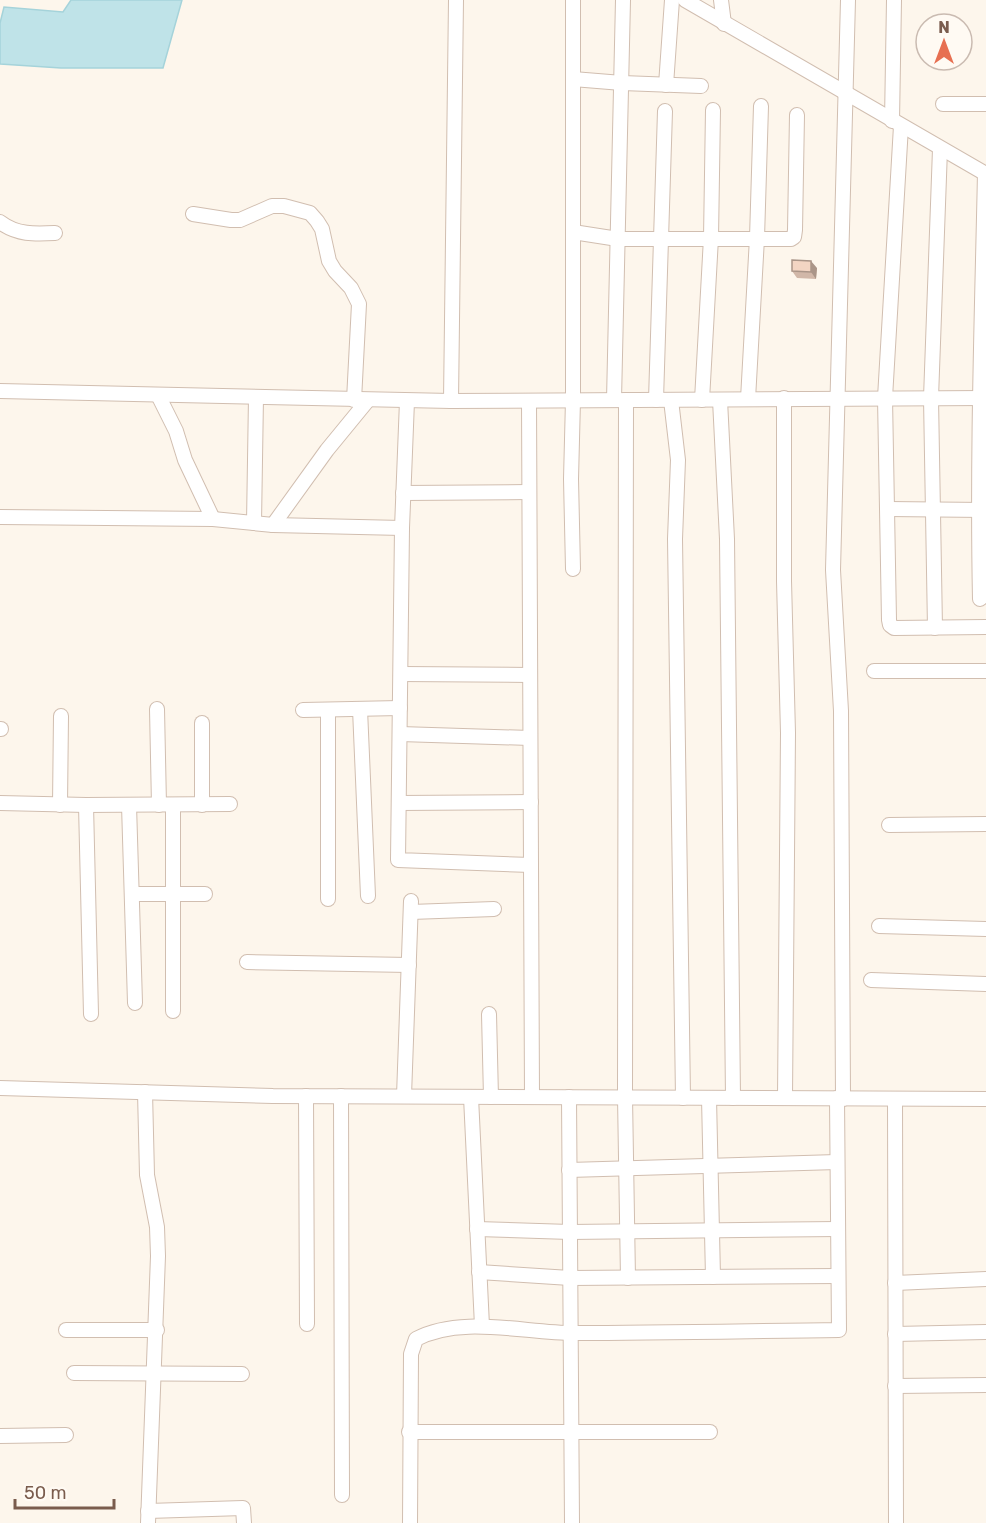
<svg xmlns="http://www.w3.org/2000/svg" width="986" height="1523" font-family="Rubik,sans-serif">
	<rect width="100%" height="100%" fill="#fdf6ec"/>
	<polygon fill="#bfe3e8" stroke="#a5d3da" stroke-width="1.5" points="71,0 182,0 163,68 61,68 0,64 0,23 4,7 63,12"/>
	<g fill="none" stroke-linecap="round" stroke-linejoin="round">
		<g stroke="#d1beb0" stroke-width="16">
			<g id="minor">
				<polyline points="573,0 573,400 571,479 573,569"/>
				<polyline points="685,0 986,174"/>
				<polyline points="721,0 724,24"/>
				<polyline points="573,79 622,83 701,86"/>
				<polyline points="666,85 672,0"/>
				<polyline points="943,104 986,104"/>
				<polyline points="892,121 894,0"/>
				<polyline points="901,126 885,398 889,620 890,625 894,628 986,627"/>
				<polyline points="193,214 231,220 240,220 272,206 284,206 310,213 317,221 322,229 329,261 335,271 351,288 359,304 354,400"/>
				<path d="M0 222C17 235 35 234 55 233"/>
				<polyline points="573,232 618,239 791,239 794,237 795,230 797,115"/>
				<polyline points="0,391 451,401 986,398"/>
				<polyline points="158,395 176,431 185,460 213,519"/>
				<polyline points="784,398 784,581 788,733 785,1098"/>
				<polyline points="748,399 757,238 761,106"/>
				<polyline points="614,400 623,0"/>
				<polyline points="626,400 625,1097 628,1278"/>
				<polyline points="656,400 665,111"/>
				<polyline points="671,400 678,460 675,539 683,1098"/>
				<polyline points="702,400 711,238 713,110"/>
				<polyline points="720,400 727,539 733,1098"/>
				<polyline points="407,401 402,528 398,860 531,865"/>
				<polyline points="451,401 456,0"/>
				<polyline points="529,401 532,1097"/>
				<polyline points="403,493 529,492"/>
				<polyline points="888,509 985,510"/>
				<polyline points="0,517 213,519 273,525 402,528"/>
				<polyline points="254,523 256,397"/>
				<polyline points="273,525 327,450 368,400"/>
				<path d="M980 599C977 457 982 315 985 173"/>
				<polyline points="935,628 931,398 940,149"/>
				<polyline points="874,671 986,671"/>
				<polyline points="401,674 530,675"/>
				<polyline points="157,709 159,805"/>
				<polyline points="360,709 368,896"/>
				<polyline points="303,710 400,708"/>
				<polyline points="328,710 328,899"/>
				<polyline points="202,723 202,805"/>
				<polyline points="0,729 1,729"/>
				<polyline points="400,734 530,738"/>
				<polyline points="0,803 86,805 230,804"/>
				<polyline points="399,803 531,802"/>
				<polyline points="60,805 61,716"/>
				<polyline points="86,805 91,1014"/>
				<polyline points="129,805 135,1003"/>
				<polyline points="173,805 173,1011"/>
				<polyline points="889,825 986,824"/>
				<polyline points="132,894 205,894"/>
				<polyline points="411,912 494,909"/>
				<polyline points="879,926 986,929"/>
				<polyline points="247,962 409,965"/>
				<polyline points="871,980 986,984"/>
				<polyline points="489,1014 491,1097"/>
				<polyline points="0,1088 273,1096 986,1099"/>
				<polyline points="145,1092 147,1175 157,1227 158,1256 148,1523"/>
				<polyline points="306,1096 307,1324"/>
				<polyline points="341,1096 342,1495"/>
				<polyline points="404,1096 411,901"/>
				<polyline points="471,1097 482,1326"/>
				<polyline points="569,1097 572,1523"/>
				<polyline points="709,1098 713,1277"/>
				<polyline points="843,1099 841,711 833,570 848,0"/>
				<polyline points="895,1099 896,1523"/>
				<polyline points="569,1170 837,1162"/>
				<polyline points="477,1229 570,1232 838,1229"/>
				<polyline points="479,1272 570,1278 838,1276"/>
				<polyline points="895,1283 986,1279"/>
				<polyline points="66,1330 157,1330"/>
				<polyline points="895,1334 986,1332"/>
				<polyline points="74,1373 242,1374"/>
				<polyline points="895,1386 986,1385"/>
				<polyline points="409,1432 710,1432"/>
				<polyline points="0,1436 66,1435"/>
				<polyline points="148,1511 243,1508 244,1523"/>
				<path d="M410 1523 411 1354 416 1339C461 1315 524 1333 574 1333 662 1333 750 1331 839 1330L837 1098"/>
			</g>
		</g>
		<use href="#minor" stroke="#fff" stroke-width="14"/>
	</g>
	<polygon fill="#d1b7a8" points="817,268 816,279 797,278 792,271"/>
	<polygon fill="#aa9588" points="811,261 817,268 816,279 811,272"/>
	<polygon fill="#f3d5c3" stroke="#aa9588" stroke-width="1.5" points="792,260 811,261 811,272 792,271"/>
	<g transform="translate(944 42)"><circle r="28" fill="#fffaf3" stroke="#cabbb1" stroke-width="1.5"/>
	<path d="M0-4.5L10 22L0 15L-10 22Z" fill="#e76f51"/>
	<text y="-9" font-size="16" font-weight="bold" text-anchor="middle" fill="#7a5c4d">N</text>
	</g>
	<path d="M15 1499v9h99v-9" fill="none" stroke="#7a5c4d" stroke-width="3"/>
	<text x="24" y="1499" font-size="18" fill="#7a5c4d" stroke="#fffaf3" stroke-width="4.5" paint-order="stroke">50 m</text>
</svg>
